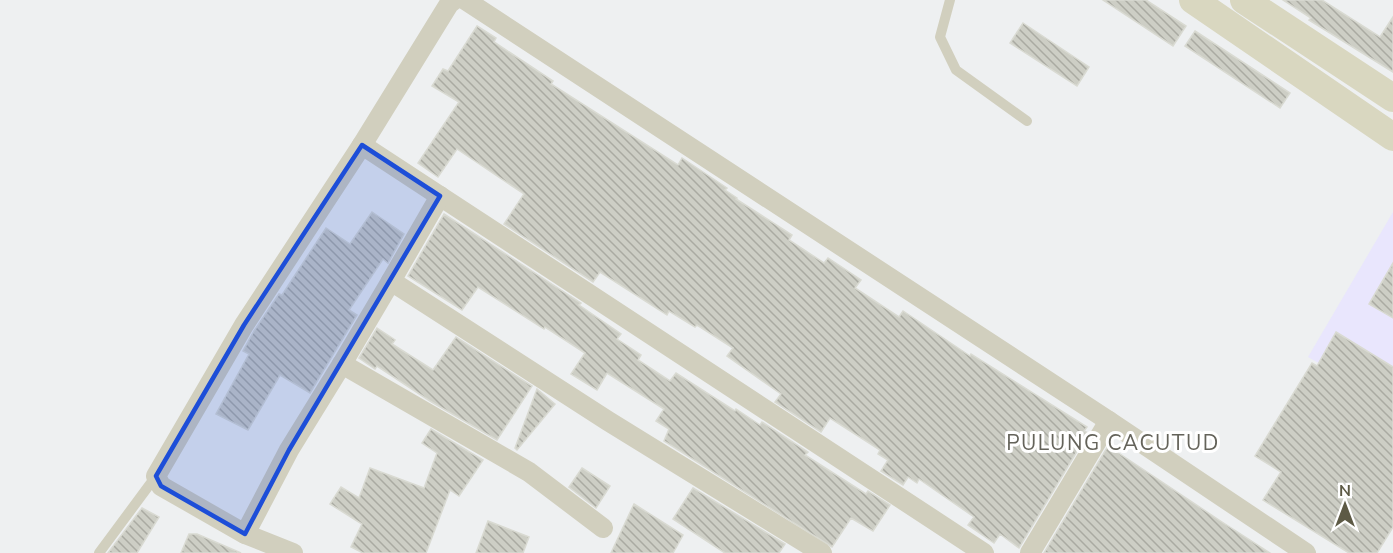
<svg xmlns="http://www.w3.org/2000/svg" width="1393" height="553" font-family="'Nunito Sans',sans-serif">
	<defs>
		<pattern id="building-back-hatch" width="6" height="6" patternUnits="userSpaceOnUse" patternTransform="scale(1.5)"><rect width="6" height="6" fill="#cdcec5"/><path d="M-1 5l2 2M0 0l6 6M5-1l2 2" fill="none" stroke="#aaaaa2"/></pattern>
	</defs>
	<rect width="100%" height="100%" fill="#eef0f1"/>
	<polygon fill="#e9e6fd" points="1393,212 1393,406 1308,357"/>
	<g fill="url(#building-back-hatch)" stroke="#d9dad2" stroke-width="1.5">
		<polygon points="1103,0 1146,0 1186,26 1173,46"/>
		<polygon points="1283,0 1322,0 1380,37 1393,17 1393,72 1309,20 1311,18"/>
		<polygon points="1023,23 1089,67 1077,86 1010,43"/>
		<polygon points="477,26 496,38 494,42 553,81 551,84 678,165 682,158 727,188 725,190 737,198 736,199 792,235 789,240 824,263 828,258 861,280 855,288 899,317 903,311 970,356 971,354 1087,427 1084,431 1088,433 1019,548 1000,534 994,543 968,525 974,517 919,479 917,483 908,477 903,485 881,471 888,460 878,454 880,450 830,418 821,432 775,402 781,394 727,356 733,348 697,325 695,327 669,311 667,315 600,272 593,282 504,224 524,194 457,149 438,177 418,163 459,102 432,86 443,69 448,71"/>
		<polygon points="1195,31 1290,93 1280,108 1185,46"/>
		<polygon points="372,212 404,234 388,263 383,259 349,310 357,315 310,393 280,375 248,430 216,414 249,354 243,351 254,331 279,294 282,295 326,228 350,244"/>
		<polygon points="444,214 581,303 579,305 621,334 617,339 641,355 638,360 670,381 676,373 735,411 736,409 760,425 762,422 808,452 805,455 866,494 868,491 890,505 873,531 851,518 832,547 664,441 669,429 656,421 664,409 607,373 597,390 571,374 585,353 545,327 544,329 478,287 462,310 408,276"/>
		<polygon points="1393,263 1393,318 1369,304"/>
		<polygon points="377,328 395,340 392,344 433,370 456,337 532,386 497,440 430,401 377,366 375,369 359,358"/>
		<polygon points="1336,332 1393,367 1393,527 1377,553 1349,553 1263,500 1281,472 1255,456 1312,363 1317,366"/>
		<polygon points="537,389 555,404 517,450 515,448"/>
		<polygon points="431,429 483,460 459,496 450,490 426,553 363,553 351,547 362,524 330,504 341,487 359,498 370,468 424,488 437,453 422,443"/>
		<polygon points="1108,446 1222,522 1270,553 1044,553"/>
		<polygon points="582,468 610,486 596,508 569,487"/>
		<polygon points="693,488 785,544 779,553 725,553 673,519"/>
		<polygon points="634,504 683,535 673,553 611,553"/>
		<polygon points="142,508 159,517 137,553 108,553"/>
		<polygon points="488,521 529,537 523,553 476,553"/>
		<polygon points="189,534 197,534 241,553 181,553"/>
	</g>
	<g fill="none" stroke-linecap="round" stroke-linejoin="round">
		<g stroke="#d1cfbe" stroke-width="10">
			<polyline points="950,0 940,37 956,70 1027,121"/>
			<polyline points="99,553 156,476"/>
		</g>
		<g stroke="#d1cfbe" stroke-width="20">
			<polyline points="465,0 1109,421 1306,553"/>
			<polyline points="362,145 984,553"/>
			<polyline points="391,281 440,196"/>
			<polyline points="342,364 391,281 608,421 822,553"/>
			<polyline points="245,534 289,450 342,364 529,472 603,528"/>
			<polyline points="293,553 245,534 161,486 156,476 244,325 362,145 449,4 454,0"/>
			<polyline points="1030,553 1109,421"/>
		</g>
		<g stroke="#d9d7c0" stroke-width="28">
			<polyline points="1193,0 1393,137"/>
			<polyline points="1244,0 1393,98"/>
		</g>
	</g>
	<path fill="#1d4ed8" fill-opacity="0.2" stroke="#1d4ed8" stroke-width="4.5" stroke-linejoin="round" d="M362 145 440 196 289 450 245 534 161 486 156 476 244 325Z"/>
	<g text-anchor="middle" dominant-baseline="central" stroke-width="6" stroke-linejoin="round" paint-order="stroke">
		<g font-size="21" letter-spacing="1.5" fill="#64635a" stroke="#fff">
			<text x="1113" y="443">PULUNG CACUTUD</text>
		</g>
	</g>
	<g transform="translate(1345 505)" stroke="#ffffff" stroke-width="4.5" paint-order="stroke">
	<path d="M0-4.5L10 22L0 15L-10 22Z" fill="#5d5a45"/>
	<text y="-9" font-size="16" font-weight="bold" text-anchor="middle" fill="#5d5a45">N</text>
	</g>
</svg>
